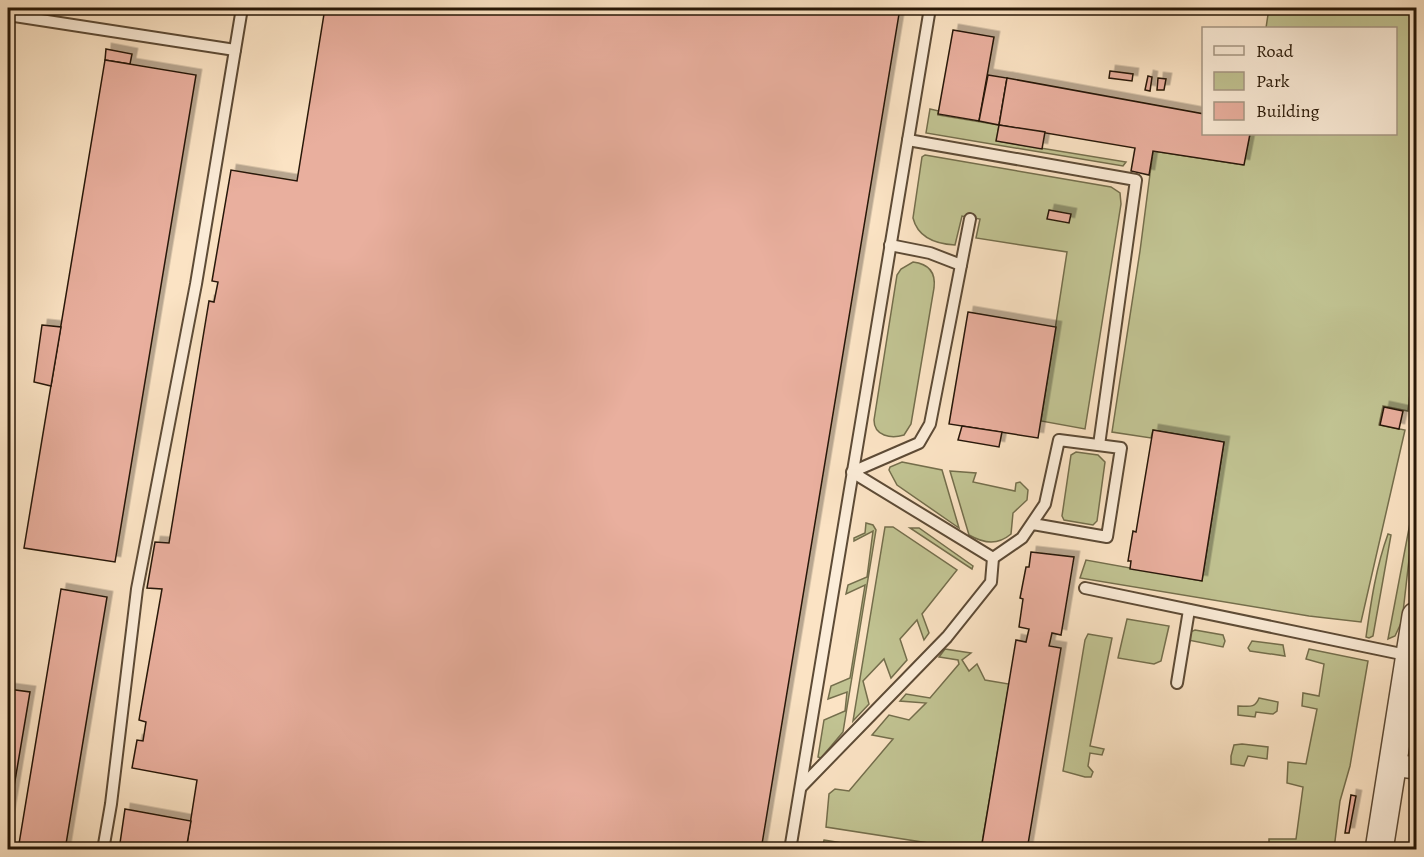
<svg xmlns="http://www.w3.org/2000/svg" width="1424" height="857" font-family="Alegreya,serif">
	<defs>
		<filter id="shadow"><feDropShadow dx="5.5" dy="-5.5" stdDeviation="0" flood-color="#0004"/></filter>
	</defs>
	<rect width="100%" height="100%" fill="#fbe3c4"/>
	<filter id="stains"><feTurbulence type="fractalNoise" baseFrequency=".00333" numOctaves="4"/><feColorMatrix values="0 0 0 0 .2 0 0 0 0 .09 0 0 0 0 .02 0 0 0 .5 -.17"/></filter>
	<radialGradient id="worn" r=".72"><stop offset=".6" stop-color="#630" stop-opacity="0"/><stop offset="1" stop-color="#630" stop-opacity=".3"/></radialGradient>
	<g fill="#c1c392" stroke="#746e4c" stroke-width="1.5">
		<polygon points="1269,8 1416,8 1416,341 1408,411 1383,406 1379,425 1405,430 1361,622 1309,616 1080,578 1086,560 1202,581 1224,442 1153,430 1151,438 1112,432 1140,251 1153,151 1243,165 1250,134 1396,134 1396,28 1266,28"/>
		<polygon points="930,109 939,111 938,115 999,125 997,141 1126,162 1123,166 926,133"/>
		<path d="M925 155 1111 187 1120 193 1121 204 1085 429 1041 421 1067 252 976 238 980 219 962 216 955 245C937 244 918 238 913 218L922 157Z"/>
		<path d="M913 262C929 264 936 272 934 288L911 424 904 435C891 439 874 436 874 420L897 275 901 269Z"/>
		<polygon points="1076,452 1098,455 1105,462 1097,521 1093,525 1064,520 1062,516 1071,455"/>
		<polygon points="902,462 942,470 959,528 897,485 889,470 890,467"/>
		<path d="M950 471 976 473 973 482 1015 491 1016 483 1020 482 1028 490 1027 500 1013 513 1011 534C998 545 985 544 969 535Z"/>
		<polygon points="1414,502 1415,507 1402,621 1395,636 1388,639"/>
		<polygon points="866,523 873,525 876,530 843,732 821,758 818,757 824,720 845,711 847,692 828,699 831,686 850,678 865,585 846,594 848,585 867,577 873,531 854,541 854,538 865,533"/>
		<polygon points="885,527 893,527 957,570 922,614 929,633 924,640 917,620 900,639 907,660 891,678 884,659 863,681 869,704 853,721"/>
		<polygon points="910,528 919,528 973,566 972,569"/>
		<path d="M1388 534 1391 535 1373 636 1369 638 1366 637C1371 602 1376 567 1388 534Z"/>
		<polygon points="1127,619 1169,626 1161,661 1154,664 1118,658"/>
		<polygon points="1195,630 1223,635 1225,641 1223,647 1188,640 1190,632"/>
		<polygon points="1088,634 1112,638 1090,746 1104,749 1102,755 1090,753 1088,766 1093,772 1091,777 1085,777 1063,771 1085,640"/>
		<polygon points="1252,641 1283,645 1285,656 1250,651 1248,648"/>
		<polygon points="945,649 971,653 962,660 969,671 977,664 985,680 1009,684 981,849 967,849 826,827 829,794 835,789 849,791 893,739 872,735 889,715 909,720 926,703 900,701 906,694 930,698 959,664 958,660 939,657"/>
		<polygon points="1309,649 1368,661 1350,766 1340,801 1334,849 1269,849 1269,839 1296,839 1303,787 1287,783 1288,762 1306,764 1317,709 1302,706 1303,693 1319,696 1324,664 1306,659"/>
		<path d="M1259 698 1278 702 1277 711 1273 714 1256 712 1255 717 1238 715V706C1248 706 1255 709 1259 698Z"/>
		<polygon points="1242,744 1268,747 1267,759 1248,756 1244,766 1231,764 1231,756 1234,745"/>
		<polygon points="824,840 879,849 822,849"/>
	</g>
	<g fill="#e9af9e" stroke="#281807" stroke-width="1.5" filter="url(#shadow)">
		<polygon points="325,8 900,8 761,850 186,850 197,780 132,768 137,740 143,741 146,722 139,720 162,589 147,588 155,542 169,543 209,301 214,302 218,282 212,281 231,170 297,181"/>
		<polygon points="953,30 994,37 979,121 938,114"/>
		<polygon points="106,49 132,54 130,64 105,60"/>
		<polygon points="105,60 196,75 115,562 24,548"/>
		<polygon points="1110,71 1133,74 1132,81 1109,78"/>
		<polygon points="988,75 1007,78 999,125 979,121"/>
		<polygon points="1148,76 1152,77 1150,91 1145,90"/>
		<polygon points="1007,78 1204,114 1204,134 1250,134 1244,165 1153,151 1149,175 1131,171 1135,148 999,125"/>
		<polygon points="1158,78 1166,79 1164,90 1157,90"/>
		<polygon points="999,125 1045,132 1042,149 996,141"/>
		<polygon points="1049,210 1071,214 1069,223 1047,219"/>
		<polygon points="968,312 1056,327 1038,438 949,424"/>
		<polygon points="42,325 61,327 51,386 34,382"/>
		<polygon points="1384,407 1403,411 1399,429 1380,425"/>
		<polygon points="962,426 1002,432 999,447 958,440"/>
		<polygon points="1153,430 1224,442 1202,581 1130,569 1131,561 1128,561 1133,531 1136,532"/>
		<polygon points="1031,552 1074,557 1061,635 1052,633 1049,646 1061,648 1027,850 981,850 1016,640 1026,642 1029,629 1019,627 1023,599 1020,598 1026,567 1029,567"/>
		<polygon points="61,589 107,597 65,850 18,850"/>
		<polygon points="8,689 30,692 8,822"/>
		<polygon points="1351,795 1356,796 1349,833 1345,833"/>
		<polygon points="125,809 191,821 186,850 119,850"/>
	</g>
	<g fill="none" stroke-linecap="round" stroke-linejoin="round">
		<g stroke="#5d4b36" stroke-width="14">
			<g id="service">
				<polyline points="8,15 235,50"/>
				<polyline points="908,140 1136,180 1099,445"/>
				<polyline points="890,245 930,253 961,265"/>
				<polyline points="993,558 1022,538 1045,504 1059,440 1121,448 1107,537 1033,524"/>
				<polyline points="1085,588 1411,656"/>
				<polyline points="1177,683 1189,610"/>
				<polyline points="801,787 947,637 991,582 993,558 852,472 919,443 930,424 970,219"/>
				<polyline points="103,850 111,804 137,589 196,284 242,8"/>
				<polyline points="790,850 930,8"/>
			</g>
		</g>
		<g stroke="#5d4b36" stroke-width="24">
			<polyline id="minor" points="1392,765 1416,768"/>
		</g>
		<g stroke="#5d4b36" stroke-width="30">
			<polyline id="tertiary" points="1379,850 1416,616"/>
		</g>
		<use href="#service" stroke="#fcedd9" stroke-width="10"/>
		<use href="#minor" stroke="#fcedd9" stroke-width="21"/>
		<use href="#tertiary" stroke="#fcedd9" stroke-width="27"/>
	</g>
	<rect width="1424" height="857" fill="none" stroke="#fbe3c4" stroke-width="30"/>
	<rect x="9" y="9" width="1406" height="839" fill="none" stroke="#281807" stroke-width="3"/>
	<rect x="15" y="15" width="1394" height="827" fill="none" stroke="#281807" stroke-width="1.5"/>
	<rect x="1202" y="27" width="195" height="108" fill="#fcedd9" stroke="#a79885" stroke-width="1.5"/>
	<rect x="1214" y="46" width="30" height="9" fill="#fcedd9" stroke="#a79885" stroke-width="1.5"/>
	<text x="1256" y="57" font-size="18" fill="#281807">Road</text>
	<rect x="1214" y="72" width="30" height="18" fill="#c1c392" stroke="#a79885" stroke-width="1.5"/>
	<text x="1256" y="87" font-size="18" fill="#281807">Park</text>
	<rect x="1214" y="102" width="30" height="18" fill="#e9af9e" stroke="#a79885" stroke-width="1.5"/>
	<text x="1256" y="117" font-size="18" fill="#281807">Building</text>
	<rect width="100%" height="100%" filter="url(#stains)"/>
	<rect width="100%" height="100%" fill="url(#worn)"/>
</svg>
